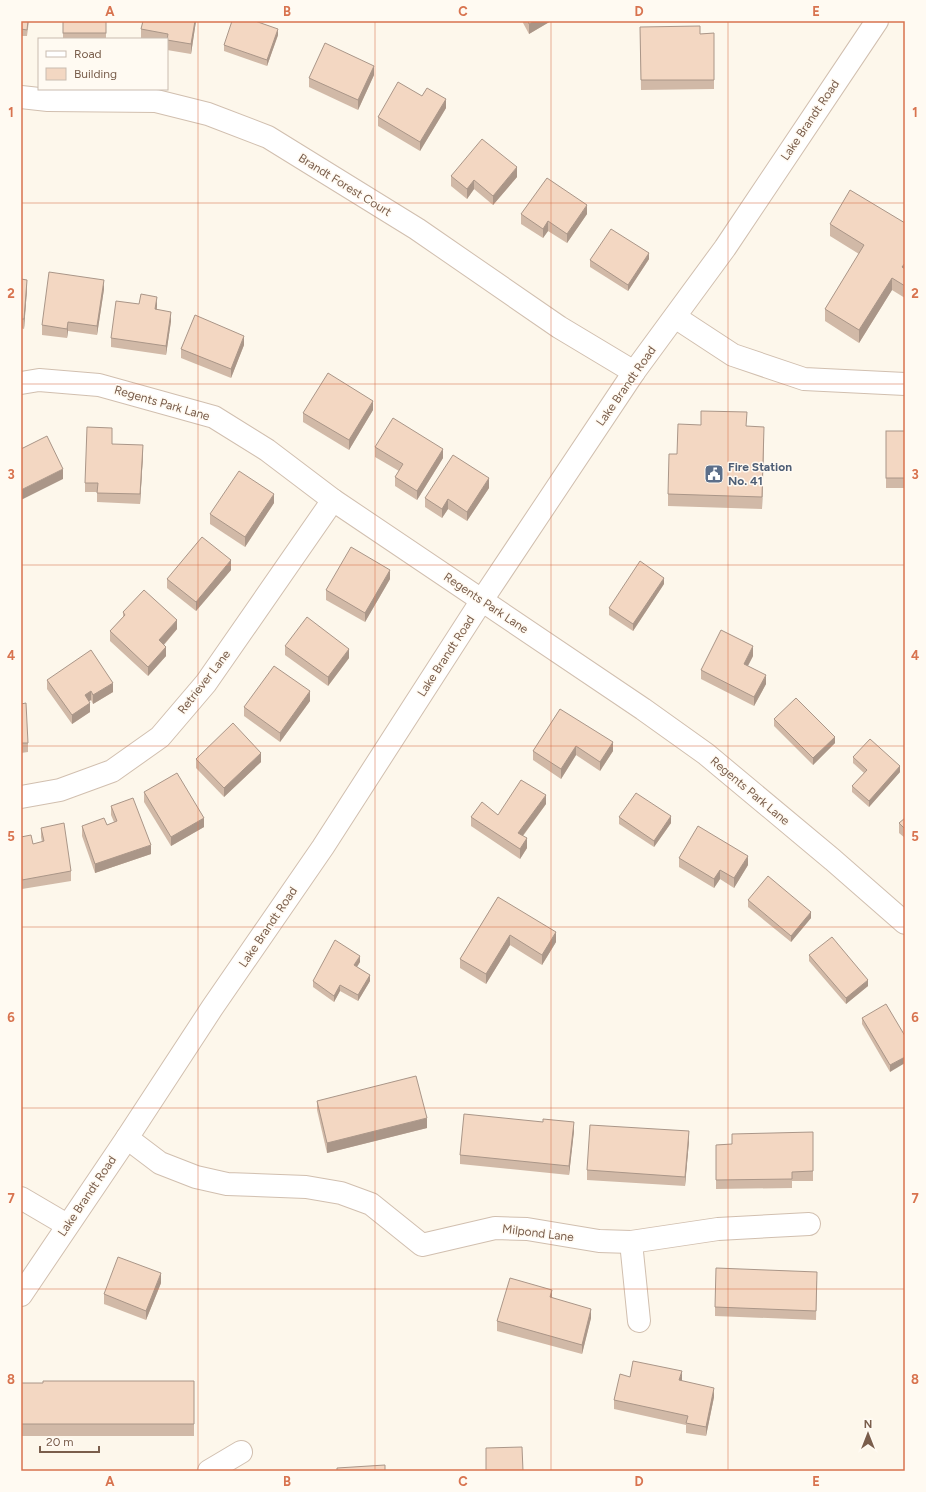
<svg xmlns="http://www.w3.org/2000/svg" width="926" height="1492" font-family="Figtree,sans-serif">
	<rect width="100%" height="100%" fill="#fdf7eb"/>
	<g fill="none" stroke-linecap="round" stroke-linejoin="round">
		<g stroke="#d1bfaf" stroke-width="24">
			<g id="minor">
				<polyline points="21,97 48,100 156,101 208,114 268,137 417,229 559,327 634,372"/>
				<polyline points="675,317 733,355 804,379 905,384"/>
				<polyline points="21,383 39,380 99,385 214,417 267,450 333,500 643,709 706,754 833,860 905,923"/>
				<polyline points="21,797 60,790 112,771 160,737 206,683 333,500"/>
				<polyline points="127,1138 160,1163 196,1177 227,1184 306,1187 341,1193 371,1204 422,1245 495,1228 527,1229 599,1241 631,1242 718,1229 809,1224"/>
				<polyline points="21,1198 67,1225"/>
				<polyline points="631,1242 639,1321"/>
				<polyline points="21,1295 127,1138 212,1008 323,847 482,600 634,372 725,248 877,21"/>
				<polyline points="209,1471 241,1452"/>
			</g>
		</g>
		<use href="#minor" stroke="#fff" stroke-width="22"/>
	</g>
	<g fill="#d1b9a7">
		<polygon points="21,21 29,21 27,36 21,36"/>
		<rect x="63" y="21" width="43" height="18"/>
		<polygon points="143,21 196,21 191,54 167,50 167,39 141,39 141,29"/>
		<polygon points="522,21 551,21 529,34"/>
		<polygon points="640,27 700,34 714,33 714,89 641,90"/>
		<polygon points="278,35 267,66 224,51 224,45"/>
		<polygon points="374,75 358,110 309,87 309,78"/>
		<polygon points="422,96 446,108 420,151 378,126 378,117"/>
		<polygon points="451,176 517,177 493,205 474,189 467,199 451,186"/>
		<polygon points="521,214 587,214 567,243 548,231 543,238 521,224"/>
		<polygon points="905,223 905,298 892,290 859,343 825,321 825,309 859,254 830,236 830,224"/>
		<polygon points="649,259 628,291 590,267 590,260"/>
		<polygon points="21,279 27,289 24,329 21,328"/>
		<polygon points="104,289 97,335 68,331 67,338 42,335 42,325"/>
		<polygon points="157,306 157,310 171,321 166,355 111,347 111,338"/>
		<polygon points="244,345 231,378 181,358 181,349"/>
		<polygon points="373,410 349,450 303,422 303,413"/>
		<polygon points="747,426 764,439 762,509 668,506 668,494 677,454"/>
		<rect x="886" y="431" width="19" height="57"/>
		<polygon points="112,444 143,455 140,504 97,502 97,492 85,492 85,483"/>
		<polygon points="375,447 443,458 417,500 395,486 395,477 399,471 375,457"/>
		<polygon points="489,488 467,521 448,509 442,518 425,507 425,498"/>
		<polygon points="274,503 245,547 210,524 210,514"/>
		<polygon points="231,570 196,611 167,588 167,579"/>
		<polygon points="390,579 365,622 326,600 326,590"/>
		<polygon points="664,584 633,631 609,615 609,608"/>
		<polygon points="123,612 177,629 164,645 166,656 148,676 110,641 110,631 123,617"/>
		<polygon points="285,646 349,658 328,686 285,655"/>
		<polygon points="753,656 748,666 766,684 754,706 701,679 701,670"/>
		<polygon points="47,680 113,692 93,704 91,700 89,701 90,712 72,724 47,689"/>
		<polygon points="310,701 280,742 244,716 244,707"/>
		<polygon points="21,704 28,743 28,752 21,753"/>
		<polygon points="560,709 613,751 600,771 576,755 561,779 533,760 533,751"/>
		<polygon points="774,719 835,743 813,765 774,726"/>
		<polygon points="853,757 900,772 869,807 852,792 852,786 864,773 853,763"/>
		<polygon points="196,759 261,762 224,797 196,768"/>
		<polygon points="144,792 204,827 171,846 144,802"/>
		<polygon points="546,804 523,836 527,848 520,859 471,826 471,817 498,815"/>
		<polygon points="111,806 151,854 95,873 82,836 82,826 107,825 114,822 111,815"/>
		<polygon points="619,817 671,823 654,847 619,824"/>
		<polygon points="905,818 905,838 899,833 899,823"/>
		<polygon points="41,828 71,871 71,881 22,889 21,880 21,837 33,844 42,842 41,837"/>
		<polygon points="679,858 748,865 734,888 720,879 714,888 679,867"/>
		<polygon points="498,897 556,942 542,965 510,945 486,984 460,968 460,959"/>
		<polygon points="748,900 811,918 791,942 748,907"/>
		<polygon points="809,955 868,986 846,1004 809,961"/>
		<polygon points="360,962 357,967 370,981 358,1001 340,991 334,1002 313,987 313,981"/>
		<polygon points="862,1018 905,1036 890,1072 862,1024"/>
		<polygon points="317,1101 427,1128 327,1153 317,1110"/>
		<polygon points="574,1131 569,1175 460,1164 460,1155"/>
		<polygon points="813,1132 813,1181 792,1181 792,1188 716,1189 716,1145 732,1144"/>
		<polygon points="689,1141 685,1186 587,1180 587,1170"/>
		<polygon points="817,1281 816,1320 715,1316 715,1307"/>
		<polygon points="161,1283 146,1320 104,1304 104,1294"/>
		<polygon points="552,1298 591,1318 582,1354 497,1331 497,1321"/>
		<polygon points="630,1377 714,1397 706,1436 686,1433 686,1425 614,1409 614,1400"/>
		<polygon points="194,1381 194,1436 21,1436 21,1383 43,1383"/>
	</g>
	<g fill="#aa9688">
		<polygon points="195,21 196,21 191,54 191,44"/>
		<polygon points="535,21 551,21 529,34 529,24"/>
		<polygon points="278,29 278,35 267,66 267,60"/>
		<polygon points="374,66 374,75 358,110 358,100"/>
		<polygon points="446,99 446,108 420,151 420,142"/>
		<polygon points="517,167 517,177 493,205 493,196"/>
		<polygon points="474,180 474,189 467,199 467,189"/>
		<polygon points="587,205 587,214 567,243 567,234"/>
		<polygon points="548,221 548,231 543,238 543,229"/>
		<polygon points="649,253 649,259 628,291 628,285"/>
		<polygon points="905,263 905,275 902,267"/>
		<polygon points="892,278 892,290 859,343 859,330"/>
		<polygon points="27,280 27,289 24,329 24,319"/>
		<polygon points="104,280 104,289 97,335 97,326"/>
		<polygon points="157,297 157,306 155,319 155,309"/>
		<polygon points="171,312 171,321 166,355 166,346"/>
		<polygon points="68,322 68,331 67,338 67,329"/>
		<polygon points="244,336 244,345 231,378 231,369"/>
		<polygon points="373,401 373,410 349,450 349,440"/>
		<polygon points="764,427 764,439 762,509 762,497"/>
		<polygon points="143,445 143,455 140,504 140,494"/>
		<polygon points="443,449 443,458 417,500 417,491"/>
		<polygon points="63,469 63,479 21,500 21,490"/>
		<polygon points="489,478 489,488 467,521 467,512"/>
		<polygon points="274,494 274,503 245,547 245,537"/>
		<polygon points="448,499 448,509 442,518 442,509"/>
		<polygon points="231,560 231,570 196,611 196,602"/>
		<polygon points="390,570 390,579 365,622 365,613"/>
		<polygon points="664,578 664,584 633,631 633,624"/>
		<polygon points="177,620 177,629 159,650 159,640"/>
		<polygon points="753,646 753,656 744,673 744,664"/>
		<polygon points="166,647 166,656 148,676 148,667"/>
		<polygon points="349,649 349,658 328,686 328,677"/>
		<polygon points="766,675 766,684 754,706 754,697"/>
		<polygon points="113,683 113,692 93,704 93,695"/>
		<polygon points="91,691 91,700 85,704 85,695"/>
		<polygon points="310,691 310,701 280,742 280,733"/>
		<polygon points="90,703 90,712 72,724 72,715"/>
		<polygon points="835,737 835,743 813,765 813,758"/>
		<polygon points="613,742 613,751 600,771 600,762"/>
		<polygon points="576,746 576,755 561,779 561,769"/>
		<polygon points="261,753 261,762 224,797 224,788"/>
		<polygon points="900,766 900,772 869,807 869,801"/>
		<polygon points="546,795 546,804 518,842 518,833"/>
		<polygon points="671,816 671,823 654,847 654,841"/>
		<polygon points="204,818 204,827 171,846 171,837"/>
		<polygon points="527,838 527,848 520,859 520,849"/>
		<polygon points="151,845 151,854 95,873 95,864"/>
		<polygon points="748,856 748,865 734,888 734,878"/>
		<polygon points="720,870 720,879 714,888 714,879"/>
		<polygon points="811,912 811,918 791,942 791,936"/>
		<polygon points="556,932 556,942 542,965 542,955"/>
		<polygon points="510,935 510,945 486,984 486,974"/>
		<polygon points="360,956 360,962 354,971 354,965"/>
		<polygon points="370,975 370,981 358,1001 358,995"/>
		<polygon points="868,980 868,986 846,1004 846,998"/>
		<polygon points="340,985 340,991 334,1002 334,996"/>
		<polygon points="905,1057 905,1063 890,1072 890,1065"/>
		<polygon points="427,1118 427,1128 327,1153 327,1143"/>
		<polygon points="574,1122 574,1131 569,1175 569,1166"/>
		<polygon points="689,1131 689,1141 685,1186 685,1177"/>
		<polygon points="161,1273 161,1283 146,1320 146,1311"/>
		<polygon points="552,1290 552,1299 550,1297"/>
		<polygon points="591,1309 591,1318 582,1354 582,1345"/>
		<polygon points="682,1371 682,1380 679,1390 679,1380"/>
		<polygon points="714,1388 714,1397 706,1436 706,1427"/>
	</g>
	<g fill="#f3d7c2" stroke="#aa9688">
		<polygon points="21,21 28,21 27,30 21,29"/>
		<rect x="63" y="21" width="43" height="12"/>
		<polygon points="143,21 195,21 191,44 167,40 168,34 141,29"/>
		<polygon points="232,21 255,21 278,29 267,60 224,45"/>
		<polygon points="528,21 535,21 529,24"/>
		<polygon points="700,26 700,34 714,33 714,80 641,80 640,27"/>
		<polygon points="325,43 374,66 358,100 309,78"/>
		<polygon points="398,82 422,96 427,88 446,99 420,142 378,117"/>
		<polygon points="482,139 517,167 493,196 474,180 467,189 451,176"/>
		<polygon points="547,178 587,205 567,234 548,221 543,229 521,214"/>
		<polygon points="850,190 905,223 905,263 902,267 905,269 905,286 892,278 859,330 825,309 864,245 830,224"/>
		<polygon points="611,229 649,253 628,285 590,260"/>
		<polygon points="49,272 104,280 97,326 68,322 67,329 42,325"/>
		<polygon points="21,279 27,280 24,319 21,319"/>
		<polygon points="141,294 157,297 155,309 171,312 166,346 111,338 116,301 139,304"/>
		<polygon points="195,315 244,336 231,369 181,349"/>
		<polygon points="328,373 373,401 349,440 303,413"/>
		<polygon points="701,411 747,412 746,426 764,427 762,497 668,494 669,454 677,454 678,424 701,425"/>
		<polygon points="393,418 443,449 417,491 395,477 403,464 375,447"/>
		<polygon points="87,427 112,428 112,444 143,445 140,494 97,493 98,483 85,483"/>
		<rect x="886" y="431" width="19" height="47"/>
		<polygon points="47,436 63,469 21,490 21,449"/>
		<polygon points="453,455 489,478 467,512 448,499 442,509 425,498"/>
		<polygon points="239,471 274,494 245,537 210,514"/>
		<polygon points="202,537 231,560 196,602 167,579"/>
		<polygon points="351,547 390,570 365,613 326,590"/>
		<polygon points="640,561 664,578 633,624 609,608"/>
		<polygon points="144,590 177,620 159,640 166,647 148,667 110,631 125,615 123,612"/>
		<polygon points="307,617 349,649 328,677 285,646"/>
		<polygon points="721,630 753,646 744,664 766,675 754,697 701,670"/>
		<polygon points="91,650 113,683 93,695 91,691 85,695 90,703 72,715 47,680"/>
		<polygon points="274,666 310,691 280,733 244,707"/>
		<polygon points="796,698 835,737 813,758 774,719"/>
		<polygon points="26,703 28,743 21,743 21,704"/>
		<polygon points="560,709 613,742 600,762 576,746 561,769 533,751"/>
		<polygon points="233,723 261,753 224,788 196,759"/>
		<polygon points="870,739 900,766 869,801 852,786 867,770 853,757"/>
		<polygon points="177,773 204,818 171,837 144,792"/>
		<polygon points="521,780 546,795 518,833 527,838 520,849 471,817 482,802 498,815"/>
		<polygon points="636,793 671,816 654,841 619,817"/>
		<polygon points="133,798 151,845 95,864 82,826 104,818 107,825 117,821 111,806"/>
		<polygon points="905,818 905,829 899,823"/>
		<polygon points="64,823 71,871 22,880 21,871 21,837 31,835 33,844 44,841 41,828"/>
		<polygon points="698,826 748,856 734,878 720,870 714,879 679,858"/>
		<polygon points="768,876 811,912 791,936 748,900"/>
		<polygon points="498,897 556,932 542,955 510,935 486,974 460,959"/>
		<polygon points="832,937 868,980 846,998 809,955"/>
		<polygon points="335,940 360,956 354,965 370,975 358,995 340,985 334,996 313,981"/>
		<polygon points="886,1004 905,1036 905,1057 890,1065 862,1018"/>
		<polygon points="416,1076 427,1118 327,1143 317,1101"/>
		<polygon points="464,1114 543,1122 543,1119 574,1122 569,1166 460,1155"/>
		<polygon points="590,1125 689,1131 685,1177 587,1170"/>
		<polygon points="813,1132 813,1171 792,1172 792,1179 716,1180 716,1145 732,1144 732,1134"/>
		<polygon points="118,1257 161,1273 146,1311 104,1294"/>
		<polygon points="716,1268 817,1272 816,1311 715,1307"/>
		<polygon points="510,1278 552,1290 550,1297 591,1309 582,1345 497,1321"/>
		<polygon points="633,1361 682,1371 679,1380 714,1388 706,1427 686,1423 688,1416 614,1400 620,1374 630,1377"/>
		<polygon points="43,1381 194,1381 194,1424 21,1424 21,1383 43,1383"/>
		<polygon points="522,1447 523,1471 486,1471 486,1448"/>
		<polygon points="385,1465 385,1471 337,1471 337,1468"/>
	</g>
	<path fill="none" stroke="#d8734f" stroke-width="1" stroke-opacity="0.55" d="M198 21V1471M375 21V1471M551 21V1471M728 21V1471M21 203H905M21 384H905M21 565H905M21 746H905M21 927H905M21 1108H905M21 1289H905"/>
	<defs>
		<g id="civic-square" transform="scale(1)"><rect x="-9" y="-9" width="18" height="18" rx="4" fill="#5c6f8a" stroke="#fffaf2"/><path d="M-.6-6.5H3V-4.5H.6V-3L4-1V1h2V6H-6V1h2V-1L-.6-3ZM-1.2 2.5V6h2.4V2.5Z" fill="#fff"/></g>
	</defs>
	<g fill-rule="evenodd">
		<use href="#civic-square" x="714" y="474"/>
	</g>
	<g text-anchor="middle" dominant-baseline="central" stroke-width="3" stroke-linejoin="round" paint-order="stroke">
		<g font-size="12" fill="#7a5e4c" stroke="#fffaf2">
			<text transform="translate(810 120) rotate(-56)">Lake Brandt Road</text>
			<text transform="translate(345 185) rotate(32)">Brandt Forest Court</text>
			<text transform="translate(626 386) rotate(-55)">Lake Brandt Road</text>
			<text transform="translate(162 403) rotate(16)">Regents Park Lane</text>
			<text transform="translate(486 603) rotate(34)">Regents Park Lane</text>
			<text transform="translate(446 656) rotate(-57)">Lake Brandt Road</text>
			<text transform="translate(204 682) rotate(-52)">Retriever Lane</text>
			<text transform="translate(750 791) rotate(40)">Regents Park Lane</text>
			<text transform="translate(268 927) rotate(-56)">Lake Brandt Road</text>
			<text transform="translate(87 1196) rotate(-56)">Lake Brandt Road</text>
			<text transform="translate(538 1233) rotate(7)">Milpond Lane</text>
		</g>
		<g font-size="12" font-weight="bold" fill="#4e5e75" stroke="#fffaf2" text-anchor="start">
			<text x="728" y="467">Fire Station<tspan x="728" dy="14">No. 41</tspan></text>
		</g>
	</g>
	<rect width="926" height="1492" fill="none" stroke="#fffaf2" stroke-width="44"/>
	<rect x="38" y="38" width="130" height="52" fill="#fffaf2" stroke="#cabcb0"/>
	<rect x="46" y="51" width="20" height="6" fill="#ffffff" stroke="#cabcb0"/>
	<text x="74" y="58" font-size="12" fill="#7a5e4c">Road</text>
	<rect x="46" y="68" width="20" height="12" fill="#f3d7c2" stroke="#cabcb0"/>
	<text x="74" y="78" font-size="12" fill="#7a5e4c">Building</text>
	<g transform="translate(868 1434)" stroke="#fffaf2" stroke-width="3" paint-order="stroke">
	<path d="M0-3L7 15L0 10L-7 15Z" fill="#7a5e4c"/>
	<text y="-6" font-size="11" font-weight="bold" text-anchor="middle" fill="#7a5e4c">N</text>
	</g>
	<path d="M40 1446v6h59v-6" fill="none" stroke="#7a5e4c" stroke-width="2"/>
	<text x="46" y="1446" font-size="12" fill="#7a5e4c" stroke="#fffaf2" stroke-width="3" paint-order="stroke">20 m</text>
	<rect x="22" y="22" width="882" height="1448" fill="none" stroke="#d8734f" stroke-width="1.5"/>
	<g font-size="13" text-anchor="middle" font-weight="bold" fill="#d8734f">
		<text x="110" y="16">A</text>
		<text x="287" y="16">B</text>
		<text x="463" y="16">C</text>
		<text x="639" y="16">D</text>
		<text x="816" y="16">E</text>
		<text x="11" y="117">1</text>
		<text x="915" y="117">1</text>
		<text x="11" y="298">2</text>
		<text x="915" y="298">2</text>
		<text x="11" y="479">3</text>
		<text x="915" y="479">3</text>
		<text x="11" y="660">4</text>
		<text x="915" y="660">4</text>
		<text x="11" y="841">5</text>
		<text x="915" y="841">5</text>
		<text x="11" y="1022">6</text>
		<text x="915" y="1022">6</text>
		<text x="11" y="1203">7</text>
		<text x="915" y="1203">7</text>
		<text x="11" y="1384">8</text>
		<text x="915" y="1384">8</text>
		<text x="110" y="1486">A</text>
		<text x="287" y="1486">B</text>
		<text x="463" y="1486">C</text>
		<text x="639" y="1486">D</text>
		<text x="816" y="1486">E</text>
	</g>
</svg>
